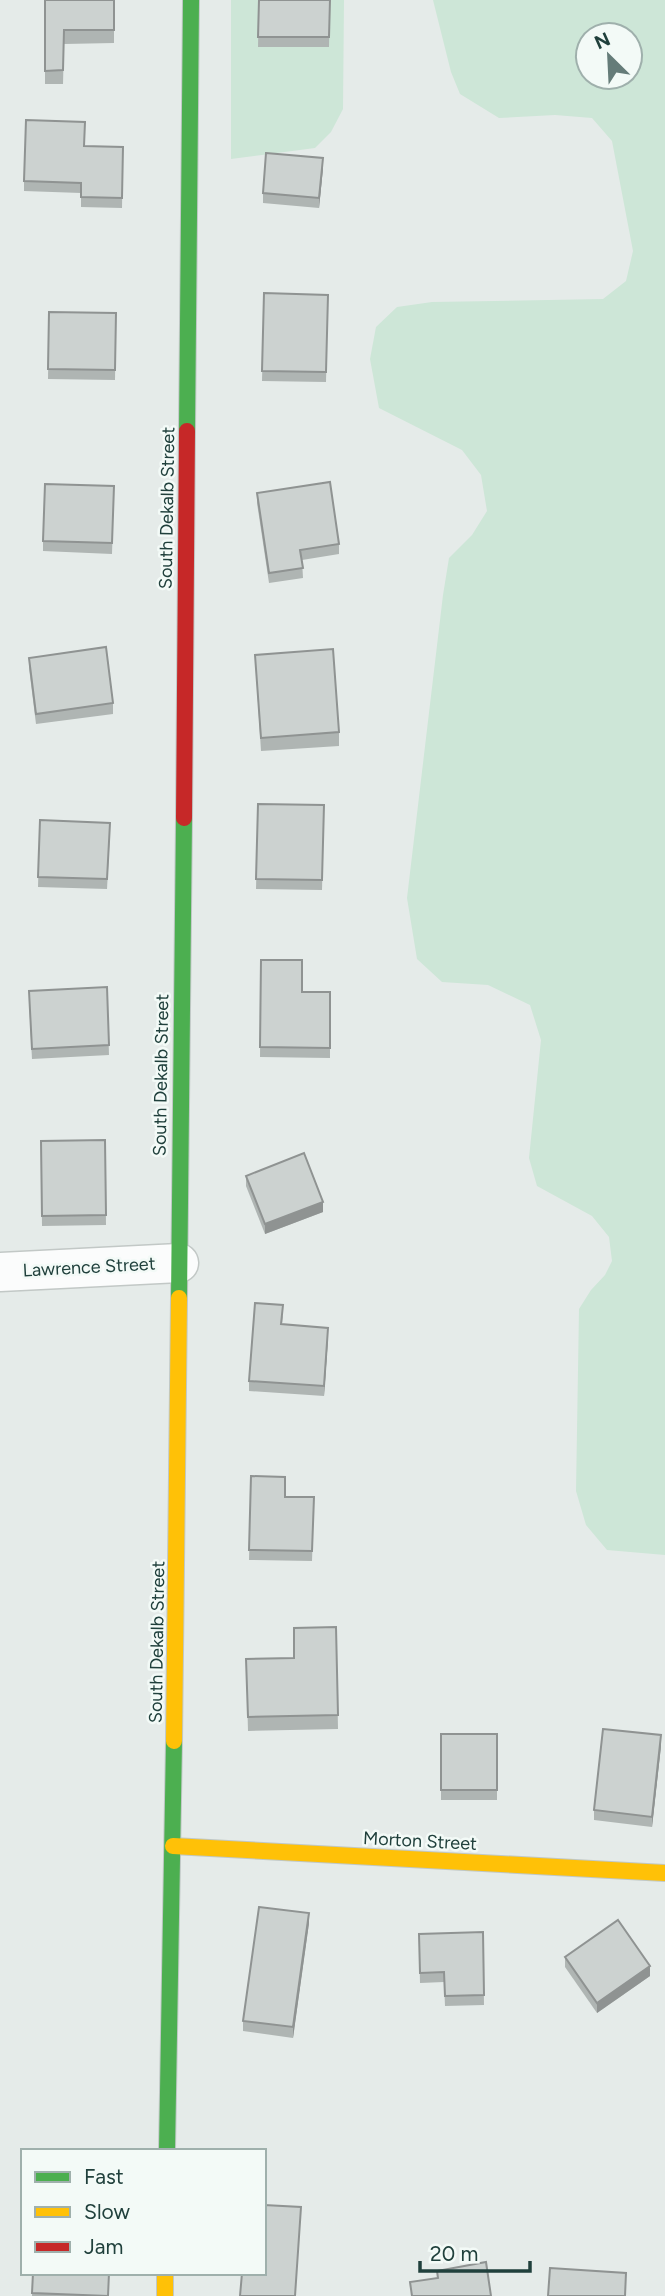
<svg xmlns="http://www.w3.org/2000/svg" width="665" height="2296" font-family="Figtree,sans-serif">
	<rect width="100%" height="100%" fill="#e5ebe9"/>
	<g fill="#cde6d7" fill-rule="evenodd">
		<polygon points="231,0 344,0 343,109 331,132 315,148 231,159"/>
		<path d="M433 0H665V1555L607 1550 586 1525 576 1491 579 1309 591 1290 605 1275 612 1261 609 1237 592 1216 537 1186 529 1158 541 1040 530 1005 488 985 442 982 417 959 407 898 443 595 449 558 472 535 487 511 481 475 462 450 379 408 370 359 376 327 397 307 432 302 603 299 626 281 633 251 612 141 592 118 555 115 499 118 460 94 451 72ZM588 35H630V77H588Z"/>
	</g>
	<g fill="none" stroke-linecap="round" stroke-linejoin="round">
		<g stroke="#c2c8c6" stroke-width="41">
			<polyline id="street" points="0,1272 179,1263"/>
		</g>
		<g stroke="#c0c8c6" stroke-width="18">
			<g id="fast">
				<polyline points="187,431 191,0"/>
				<polyline points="179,1298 184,818"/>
				<polyline points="167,2151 174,1741"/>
			</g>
		</g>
		<g stroke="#c0c8c6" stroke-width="18">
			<g id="slow">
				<polyline points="174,1741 179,1298"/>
				<polyline points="173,1846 665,1873"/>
				<polyline points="165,2273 165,2296"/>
			</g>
		</g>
		<g stroke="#c0c8c6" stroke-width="18">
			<polyline id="jam" points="184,818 187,431"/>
		</g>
		<use href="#street" stroke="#fbfcfc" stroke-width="38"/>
		<use href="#fast" stroke="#4caf50" stroke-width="16"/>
		<use href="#slow" stroke="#ffc107" stroke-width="16"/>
		<use href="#jam" stroke="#c62828" stroke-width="16"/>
	</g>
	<g fill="#afb5b3">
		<polygon points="45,0 114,0 114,43 64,44 63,84 45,84"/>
		<polygon points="259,0 330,0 329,47 258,47"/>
		<polygon points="84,146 123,147 122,208 81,207 81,193 24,191 24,181"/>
		<polygon points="323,168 319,208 263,203 263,193"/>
		<polygon points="264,293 328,295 326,382 262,381"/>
		<polygon points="49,312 116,313 115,380 48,379"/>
		<polygon points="114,486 112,554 43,551 43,541"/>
		<polygon points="257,493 339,544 339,554 302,560 303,578 269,583 257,503"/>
		<polygon points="255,655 339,732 339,746 261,751"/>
		<polygon points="29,658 113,703 113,714 36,724 29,668"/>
		<polygon points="258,804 324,805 322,890 256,889"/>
		<polygon points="40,820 110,833 107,889 38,887"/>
		<polygon points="261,960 302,992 330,992 330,1058 260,1057"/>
		<polygon points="107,987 109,1055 32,1059 29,1001"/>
		<polygon points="105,1140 106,1225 42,1226 41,1141"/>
		<polygon points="246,1176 323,1212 265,1234 246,1186"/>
		<polygon points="283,1315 282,1324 328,1338 324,1396 249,1391 249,1381"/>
		<polygon points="251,1476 285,1497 314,1497 312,1561 249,1560"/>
		<polygon points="336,1627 338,1729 248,1731 246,1659 294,1658"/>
		<rect x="441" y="1734" width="56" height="66"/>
		<polygon points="661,1746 652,1827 594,1820 594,1810"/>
		<polygon points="309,1923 293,2038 243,2031 243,2021"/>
		<polygon points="483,1932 484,2005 445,2006 444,1982 420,1983 419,1934"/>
		<polygon points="565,1957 650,1976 597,2013 565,1967"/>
		<polygon points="33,2273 108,2296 32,2296"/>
	</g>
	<g fill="#8f9392">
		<polygon points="323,158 323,168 319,208 319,198"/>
		<polygon points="323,1202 323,1212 265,1234 265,1224"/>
		<polygon points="328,1328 328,1338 324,1396 324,1386"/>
		<polygon points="661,1735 661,1746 652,1827 652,1817"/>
		<polygon points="309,1913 309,1923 293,2038 293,2027"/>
		<polygon points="650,1966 650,1976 597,2013 597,2003"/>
	</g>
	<g fill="#ccd2d0" stroke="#8f9392" stroke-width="2">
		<polygon points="45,0 114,0 114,30 64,30 63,70 45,71"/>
		<polygon points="259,0 330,0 329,37 258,37"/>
		<polygon points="26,120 85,122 84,146 123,147 122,198 81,197 81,183 24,181"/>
		<polygon points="266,153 323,158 319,198 263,193"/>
		<polygon points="264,293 328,295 326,372 262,371"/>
		<polygon points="49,312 116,313 115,370 48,369"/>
		<polygon points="330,482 339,544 300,550 303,568 269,573 257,493"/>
		<polygon points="45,484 114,486 112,543 43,541"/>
		<polygon points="106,647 113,703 36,714 29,658"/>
		<polygon points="333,649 339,732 261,738 255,655"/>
		<polygon points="258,804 324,805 322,880 256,879"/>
		<polygon points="40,820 110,823 107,879 38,877"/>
		<polygon points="261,960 302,960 302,992 330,992 330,1048 260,1047"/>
		<polygon points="107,987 109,1045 32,1049 29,991"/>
		<polygon points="105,1140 106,1215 42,1216 41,1141"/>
		<polygon points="304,1153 323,1202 265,1224 246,1176"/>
		<polygon points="255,1303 283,1305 281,1324 328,1328 324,1386 249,1381"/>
		<polygon points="251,1476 285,1477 285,1497 314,1497 312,1551 249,1550"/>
		<polygon points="336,1627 338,1715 248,1717 246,1659 294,1658 294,1628"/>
		<polygon points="603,1729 661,1735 652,1817 594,1810"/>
		<rect x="441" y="1734" width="56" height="56"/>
		<polygon points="259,1907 309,1913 293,2027 243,2021"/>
		<polygon points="618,1920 650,1966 597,2003 565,1957"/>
		<polygon points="483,1932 484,1995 445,1996 444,1972 420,1973 419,1934"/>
		<polygon points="264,2205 301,2207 295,2296 240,2296 242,2273 264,2273"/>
		<polygon points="486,2262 491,2296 412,2296 410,2282 438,2278 437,2271"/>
		<polygon points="550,2268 626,2273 625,2296 548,2296"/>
		<polygon points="33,2273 109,2273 108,2296 32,2293"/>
	</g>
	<g text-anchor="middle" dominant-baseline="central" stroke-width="5" stroke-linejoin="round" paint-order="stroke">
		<g font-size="18" fill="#20403c" stroke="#f3faf7">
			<text transform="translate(167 508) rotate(-89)">South Dekalb Street</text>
			<text transform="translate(161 1075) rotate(-89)">South Dekalb Street</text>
			<text transform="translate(89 1267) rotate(-3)">Lawrence Street</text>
			<text transform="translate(157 1642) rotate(-89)">South Dekalb Street</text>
			<text transform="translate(420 1841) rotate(3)">Morton Street</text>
		</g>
	</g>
	<rect x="21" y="2149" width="245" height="126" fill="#f3faf7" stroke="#9fb0ac" stroke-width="2"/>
	<rect x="35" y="2172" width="35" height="10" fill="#4caf50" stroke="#9fb0ac" stroke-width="2"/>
	<text x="84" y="2184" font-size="21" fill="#20403c">Fast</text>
	<rect x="35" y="2207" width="35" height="10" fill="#ffc107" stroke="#9fb0ac" stroke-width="2"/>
	<text x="84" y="2219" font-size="21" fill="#20403c">Slow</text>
	<rect x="35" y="2242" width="35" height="10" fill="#c62828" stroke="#9fb0ac" stroke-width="2"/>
	<text x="84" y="2254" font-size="21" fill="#20403c">Jam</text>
	<g transform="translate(609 56) rotate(336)"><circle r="33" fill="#f3faf7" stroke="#9fb0ac" stroke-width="2"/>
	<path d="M0-5L12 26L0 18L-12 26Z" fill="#657c79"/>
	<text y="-10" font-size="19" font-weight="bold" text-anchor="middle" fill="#20403c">N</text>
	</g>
	<path d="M420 2261v10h110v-10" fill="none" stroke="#20403c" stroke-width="3.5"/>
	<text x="430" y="2261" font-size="21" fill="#20403c" stroke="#f3faf7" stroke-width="5" paint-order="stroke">20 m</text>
</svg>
